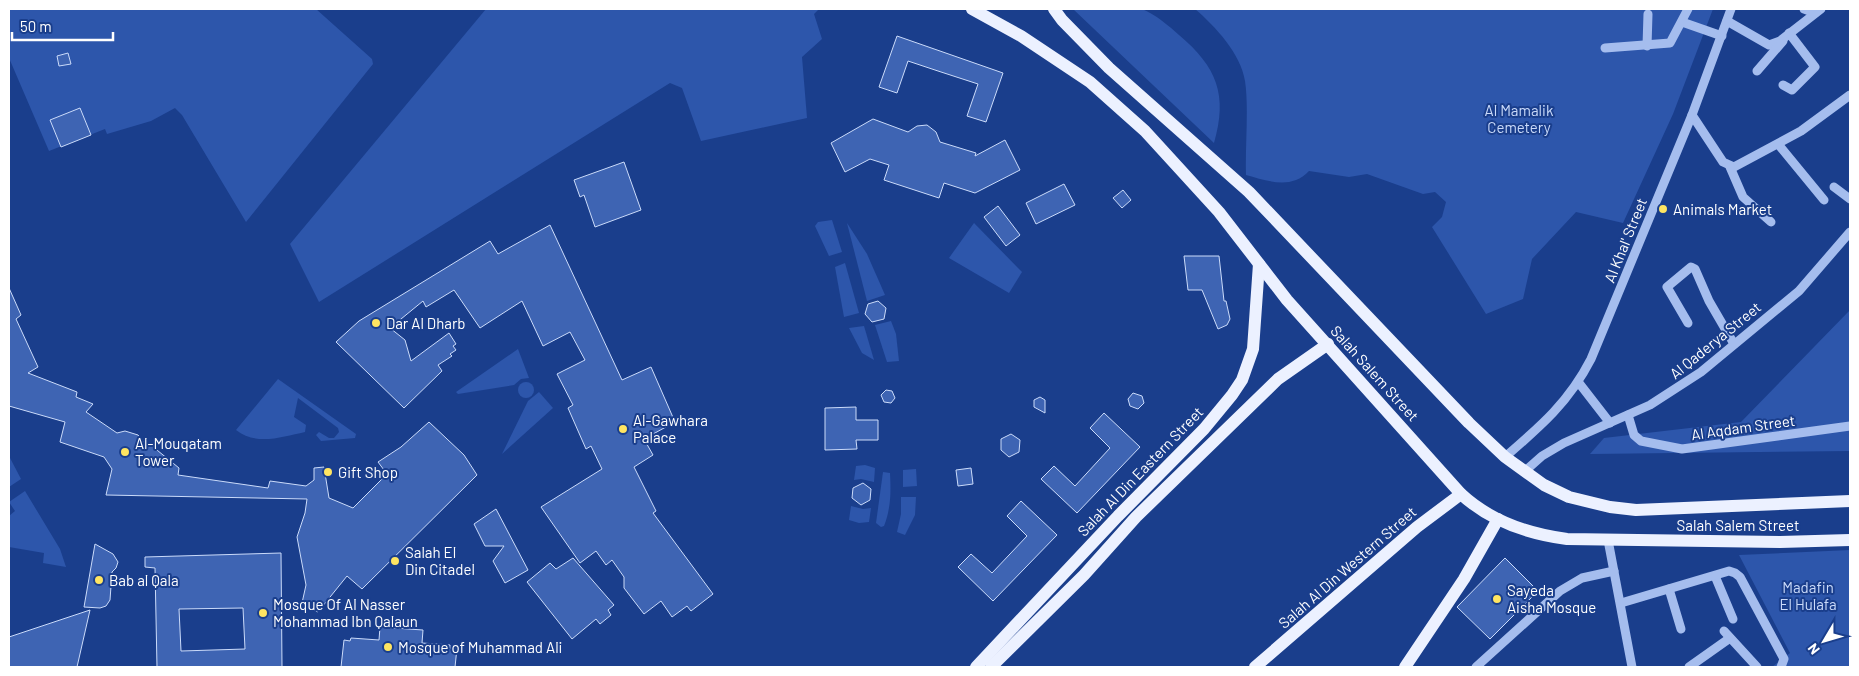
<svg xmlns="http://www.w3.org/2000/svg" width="1859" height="676" font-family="Barlow,sans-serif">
	<rect width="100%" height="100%" fill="#1a3e8c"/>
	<g fill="#2d56ab">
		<polygon points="9,9 316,9 372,59 373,64 246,222 182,115 175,108 151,121 107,134 105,129 49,151 9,58"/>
		<polygon points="486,9 819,9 814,14 822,39 802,57 807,118 701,141 682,88 670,83 319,302 290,244"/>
		<path d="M1073 9C1087 9 1130 5 1142 9 1155 14 1169 26 1179 35 1217 67 1228 95 1214 143Z"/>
		<path d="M1195 9H1713L1673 114 1623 223 1576 212 1532 259 1523 299 1486 314 1432 227 1442 217 1446 202 1435 192 1423 194 1367 174 1349 177 1309 171C1291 190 1268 181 1246 175 1245 147 1249 107 1245 81 1241 54 1215 26 1195 9Z"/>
		<polygon points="832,220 842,252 829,256 815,226 818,222"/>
		<polygon points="847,223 867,254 885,295 867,301"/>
		<polygon points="974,223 1022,272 1009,293 949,258"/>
		<polygon points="845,263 859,313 844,317 835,267"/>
		<polygon points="1850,310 1850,451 1590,454 1604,438 1741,422"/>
		<polygon points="891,321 896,334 899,361 887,362 875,325"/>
		<polygon points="864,326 874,360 862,353 849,328"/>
		<polygon points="518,349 529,378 521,379 514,385 458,394 456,392"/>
		<path d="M278 379 356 434 355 438 321 441 316 435 319 432 329 438H334L339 432 338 428 298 398 294 417 306 425 305 432C282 437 256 446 236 430Z"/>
		<circle cx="526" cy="390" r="8"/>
		<polygon points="539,392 553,408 502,454 528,401"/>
		<polygon points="9,456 21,479 9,487"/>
		<polygon points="865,465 875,468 874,482 861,479 854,480 856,466"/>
		<polygon points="916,469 917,486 903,487 903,470"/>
		<path d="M883 472 890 473C891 492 891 508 884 526L881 527 876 523Z"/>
		<polygon points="25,491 60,549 66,567 43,563 44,553 9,547 9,516 15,511 9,502"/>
		<polygon points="901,497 916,497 915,515 905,535 897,532 901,514"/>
		<polygon points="851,506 863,509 871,508 869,522 859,523 849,520"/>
		<polygon points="1850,550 1850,667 1772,667 1790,653 1739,555"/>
	</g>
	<g fill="#3e64b3" stroke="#cbdbfa" fill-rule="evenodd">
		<polygon points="897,36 1003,73 986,122 967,116 978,84 938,71 908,61 897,93 879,87"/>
		<polygon points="68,53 71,64 59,66 57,56"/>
		<polygon points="80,108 91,135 61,147 50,120"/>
		<polygon points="873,119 908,132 917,126 927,125 936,132 940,142 976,153 975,156 1005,140 1020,170 975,193 944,183 939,198 884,180 889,165 870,159 845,172 831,143"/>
		<polygon points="624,162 641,210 595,227 584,195 580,197 574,180"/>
		<polygon points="1064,184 1075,205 1036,224 1026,203"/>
		<polygon points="1123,190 1131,200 1122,208 1113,198"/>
		<polygon points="998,206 1020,235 1006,246 984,217"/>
		<polygon points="550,225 622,380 651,367 675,422 644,439 653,455 634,467 656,511 653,513 713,594 691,611 687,606 672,617 661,601 644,614 624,588 624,577 612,560 606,565 596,551 580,563 541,507 602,469 591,446 586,449 568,408 573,405 557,374 585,360 570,332 543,346 522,301 480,328 454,290 426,307 423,301 390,328 405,340 411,361 449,333 456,344 453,346 456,350 450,354 452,356 438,365 442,371 404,408 336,342 359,321 490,241 498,254"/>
		<polygon points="1184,256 1219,256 1224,301 1226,301 1230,319 1227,325 1218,329 1202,290 1188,290"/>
		<polygon points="9,288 21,315 16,319 38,367 28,373 77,392 76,397 93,404 86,412 117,433 125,431 138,435 146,445 152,446 179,468 178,475 268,488 270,481 306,486 314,480 314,468 324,467 329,498 353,508 387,474 378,462 401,447 429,422 464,455 477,475 362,589 347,576 318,612 302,603 306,585 297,537 305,513 307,499 106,495 112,469 104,457 60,442 65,422 9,406"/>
		<polygon points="878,301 886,308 884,319 872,322 865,314 868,304"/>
		<polygon points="886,390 892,391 895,398 891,403 884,402 881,395"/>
		<polygon points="1133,393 1142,396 1144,403 1138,409 1130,406 1128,399"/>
		<polygon points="1040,397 1045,400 1045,413 1034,407 1034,400"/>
		<polygon points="856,407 856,420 878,420 878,440 856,440 857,449 825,450 825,408"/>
		<polygon points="1104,413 1140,447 1077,513 1041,479 1054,466 1075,486 1110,448 1090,428"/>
		<polygon points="1011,434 1020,440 1019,452 1009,457 1001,450 1001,439"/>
		<polygon points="971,468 973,484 958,486 956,470"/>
		<polygon points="863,483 871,489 870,500 861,505 852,498 853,488"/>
		<polygon points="1021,501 1057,535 993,601 958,567 971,554 992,573 1027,536 1007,516"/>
		<polygon points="496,509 528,570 505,583 493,561 504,546 485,546 474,524"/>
		<polygon points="95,544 113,554 118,562 116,568 112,572 110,600 106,606 100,608 84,607"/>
		<path d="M281 553 282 667H157L155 568 145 567V557ZM243 608 245 649 181 651 179 609Z"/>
		<polygon points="573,558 614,605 608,610 611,615 600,624 596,619 572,639 527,582 550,563 556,569"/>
		<polygon points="1505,558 1538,591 1490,639 1457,607"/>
		<polygon points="90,610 77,667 9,667 9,637"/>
		<polygon points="380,627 423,630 422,643 450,645 450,648 457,648 455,667 341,667 344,640 350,641 351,638 379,640"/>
	</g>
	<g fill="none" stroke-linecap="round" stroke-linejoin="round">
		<g stroke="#a5bdee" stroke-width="9">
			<polyline points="1804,9 1815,13"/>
			<polyline points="1727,21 1769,45 1780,41 1821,9"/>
			<polyline points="1682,22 1722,36"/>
			<polyline points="1647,46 1648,14"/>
			<polyline points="1605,48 1670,43 1688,9"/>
			<polyline points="1757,71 1783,41"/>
			<polyline points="1783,85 1792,90 1815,67 1789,33"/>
			<polyline points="1692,115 1723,162 1734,167 1801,131 1850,95"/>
			<polyline points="1778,144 1824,200"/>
			<polyline points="1730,167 1743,197 1771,222"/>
			<polyline points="1834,187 1850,199"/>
			<polyline points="1688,323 1667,287 1691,267 1695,269 1709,301 1734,344"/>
			<polyline points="1579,383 1610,423"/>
			<polyline points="1628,415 1634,435 1641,441 1682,449 1850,426"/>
			<path d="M1505 457C1541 426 1569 402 1591 359L1692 115 1731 9"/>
			<polyline points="1524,472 1542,456 1564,443 1650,405 1701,372 1799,291 1850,232"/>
			<polyline points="1608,540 1632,667"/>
			<polyline points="1715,576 1733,619"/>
			<polyline points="1669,589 1681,629"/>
			<polyline points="1621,603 1729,571 1735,573 1740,577 1784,659 1781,667"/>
			<polyline points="1724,631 1757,667"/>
			<polyline points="1476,667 1560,591 1582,578 1614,571"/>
			<polyline points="1689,667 1730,638"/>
		</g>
		<g stroke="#ecf1ff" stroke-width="12">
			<path d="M972 9 1021 36 1090 82 1145 131 1219 212 1287 300 1461 494C1490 521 1529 534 1567 539L1780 542 1850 540"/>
			<polyline points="1054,9 1062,20 1109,68 1249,192 1469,423 1505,457 1544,485 1569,497 1610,507 1636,510 1850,501"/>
			<polyline points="976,667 1118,516 1204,429 1232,395 1242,380 1253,349 1259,264"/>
			<polyline points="991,667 1084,575 1136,517 1278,379 1328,344"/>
			<polyline points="1255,667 1417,527 1461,494"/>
			<polyline points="1405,667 1464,579 1498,519"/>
		</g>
	</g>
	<g fill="#ffe562" stroke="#1a3e8c" stroke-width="2">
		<circle cx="1663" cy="209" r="5"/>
		<circle cx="376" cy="323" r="5"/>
		<circle cx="623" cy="429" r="5"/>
		<circle cx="125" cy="452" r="5"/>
		<circle cx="328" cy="472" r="5"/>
		<circle cx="395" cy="561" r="5"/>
		<circle cx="99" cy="580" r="5"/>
		<circle cx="1497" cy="599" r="5"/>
		<circle cx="263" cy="613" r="5"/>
		<circle cx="388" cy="647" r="5"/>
	</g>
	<g text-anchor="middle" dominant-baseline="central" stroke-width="4" stroke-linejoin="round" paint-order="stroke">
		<g font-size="15" fill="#cbdbfa" stroke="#1a3e8c">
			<text x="1519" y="110">Al Mamalik<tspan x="1519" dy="17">Cemetery</tspan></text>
			<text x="1808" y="587">Madafin<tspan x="1808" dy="17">El Hulafa</tspan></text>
		</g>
		<g font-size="15" fill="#fff" stroke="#1a3e8c" text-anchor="start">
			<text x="1673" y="209">Animals Market</text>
			<text x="386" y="323">Dar Al Dharb</text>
			<text x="633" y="420">Al-Gawhara<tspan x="633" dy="17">Palace</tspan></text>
			<text x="135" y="443">Al-Mouqatam<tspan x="135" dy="17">Tower</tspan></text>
			<text x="338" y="472">Gift Shop</text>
			<text x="405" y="552">Salah El<tspan x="405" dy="17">Din Citadel</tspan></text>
			<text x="109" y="580">Bab al Qala</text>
			<text x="1507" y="590">Sayeda<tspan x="1507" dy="17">Aisha Mosque</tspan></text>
			<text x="273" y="604">Mosque Of Al Nasser<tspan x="273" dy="17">Mohammad Ibn Qalaun</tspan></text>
			<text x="398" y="647">Mosque of Muhammad Ali</text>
		</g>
		<g font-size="15" fill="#fff" stroke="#1a3e8c">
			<text transform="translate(1625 240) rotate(-68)">Al Khal' Street</text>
			<text transform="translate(1715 340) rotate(-39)">Al Qaderya Street</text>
			<text transform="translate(1375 373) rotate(48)">Salah Salem Street</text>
			<text transform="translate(1743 427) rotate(-8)">Al Aqdam Street</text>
			<text transform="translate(1140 471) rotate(-46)">Salah Al Din Eastern Street</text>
			<text x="1738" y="525">Salah Salem Street</text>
			<text transform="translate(1347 567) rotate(-41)">Salah Al Din Western Street</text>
		</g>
	</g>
	<rect width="1859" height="676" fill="none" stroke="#ffffff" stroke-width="20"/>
	<g transform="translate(1824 641) rotate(232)" stroke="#1a3e8c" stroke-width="4" paint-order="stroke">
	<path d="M0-4L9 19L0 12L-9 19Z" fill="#ffffff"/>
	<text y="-8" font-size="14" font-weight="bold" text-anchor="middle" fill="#ffffff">N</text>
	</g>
	<path d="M12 32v8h101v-8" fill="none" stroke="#ffffff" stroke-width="2.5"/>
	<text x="20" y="32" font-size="15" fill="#ffffff" stroke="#1a3e8c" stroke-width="4" paint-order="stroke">50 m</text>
</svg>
